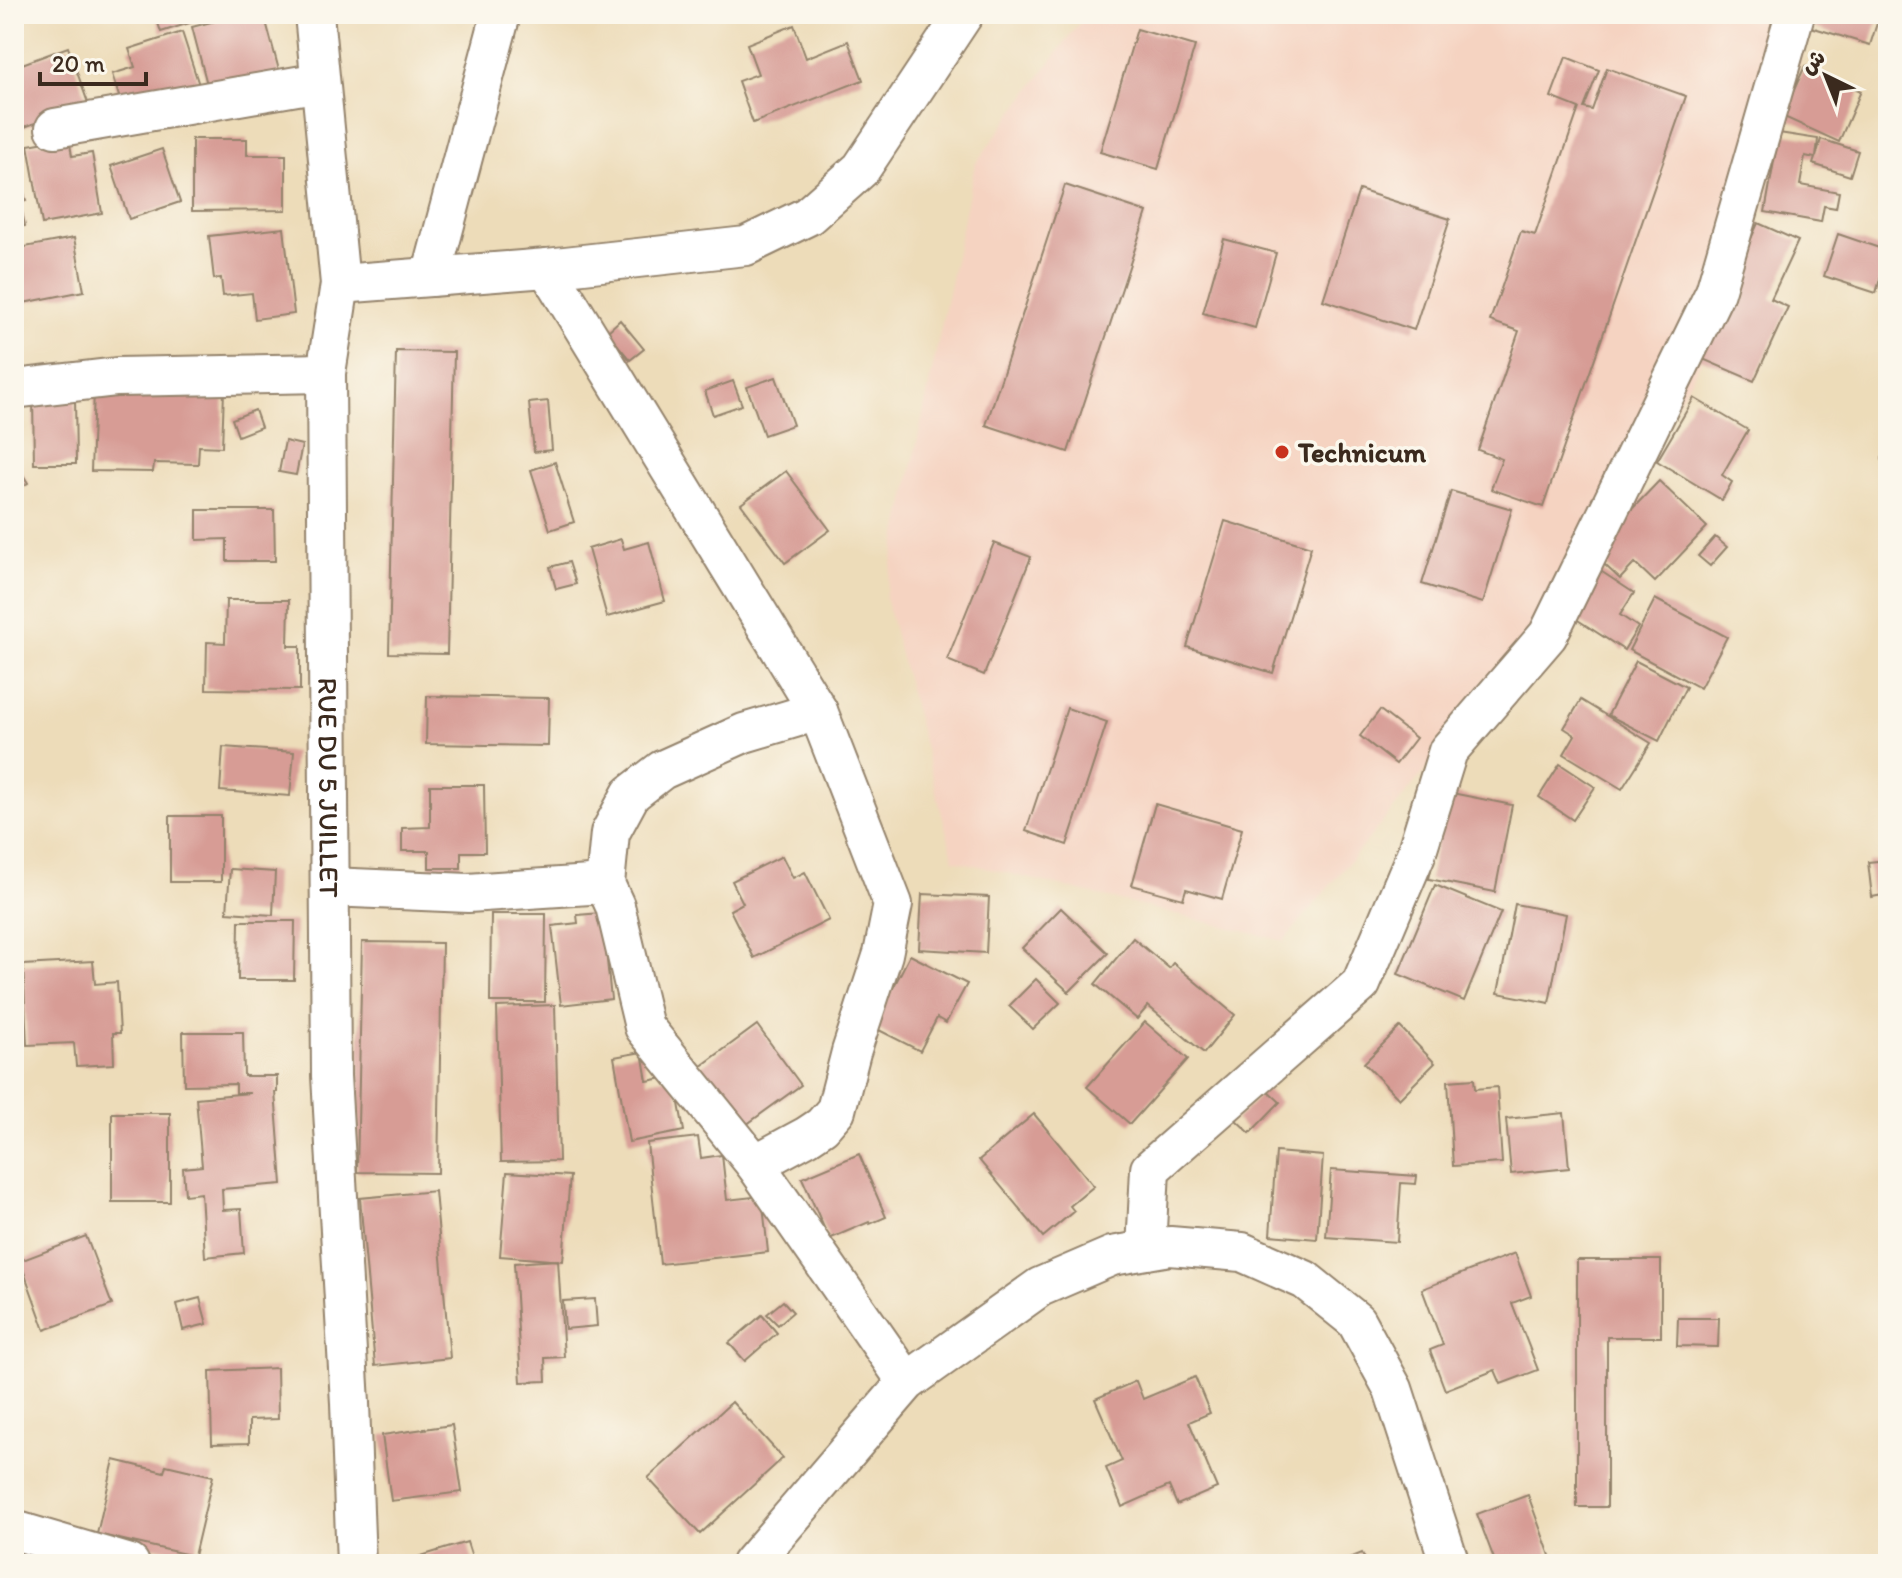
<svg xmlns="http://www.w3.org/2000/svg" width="1902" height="1578" font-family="Itim,'Playpen Sans Arabic',sans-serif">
	<rect width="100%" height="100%" fill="#fbf7ec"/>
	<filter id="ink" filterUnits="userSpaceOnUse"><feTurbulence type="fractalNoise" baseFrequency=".0125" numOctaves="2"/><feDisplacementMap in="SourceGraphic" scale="16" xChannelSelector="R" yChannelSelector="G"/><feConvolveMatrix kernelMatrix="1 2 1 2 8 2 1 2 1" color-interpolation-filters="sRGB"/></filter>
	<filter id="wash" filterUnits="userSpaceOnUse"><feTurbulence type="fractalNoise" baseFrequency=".006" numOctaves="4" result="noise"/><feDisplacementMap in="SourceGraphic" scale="32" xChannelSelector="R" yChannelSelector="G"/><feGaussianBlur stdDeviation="1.8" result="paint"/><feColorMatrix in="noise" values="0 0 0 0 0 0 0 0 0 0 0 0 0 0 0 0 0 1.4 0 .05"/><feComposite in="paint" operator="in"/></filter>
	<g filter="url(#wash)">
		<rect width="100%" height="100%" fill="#eddcb9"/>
		<polygon fill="#f5d3c1" points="1086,14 1813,14 1732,307 1564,603 1284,941 954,860 885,597 975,164"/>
		<g id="blocks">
			<g fill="#d79c95">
				<polygon points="155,14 215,14 215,15 161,32"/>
				<polygon points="242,14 264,14 280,74 209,92 192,27"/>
				<polygon points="1815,14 1880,14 1870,45 1811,27"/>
				<polygon points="794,25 806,58 848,41 863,80 753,123 738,81 758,74 747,44"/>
				<polygon points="1137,29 1195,46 1158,169 1100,152"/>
				<polygon points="182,32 199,85 123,109 112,74 135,67 129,49"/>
				<polygon points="68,47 88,103 14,131 14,67"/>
				<polygon points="1566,57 1599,70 1584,108 1592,110 1607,68 1686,96 1543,507 1491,489 1502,459 1478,450 1519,331 1490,321 1521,231 1535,235 1579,108 1551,97"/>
				<polygon points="1805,66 1861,91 1839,142 1782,116"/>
				<polygon points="1779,133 1818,139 1816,157 1821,139 1858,151 1850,176 1813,164 1815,158 1805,156 1800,185 1839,192 1836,208 1824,206 1821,222 1765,212"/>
				<polygon points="69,138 72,156 92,153 102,213 42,224 28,145"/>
				<polygon points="192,139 247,139 247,155 286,155 286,210 192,211"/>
				<polygon points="162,149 180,202 129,219 111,166"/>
				<polygon points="14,152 26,201 20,202 25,226 14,228"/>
				<polygon points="1065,185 1147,212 1068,452 986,425"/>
				<polygon points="1359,190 1450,219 1414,330 1323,300"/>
				<polygon points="1758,223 1798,241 1771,299 1788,307 1754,381 1698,357"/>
				<polygon points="284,228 294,314 255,319 252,293 223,296 221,278 214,279 209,236"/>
				<polygon points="1838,234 1888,251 1876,293 1824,276"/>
				<polygon points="74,238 84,291 23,303 18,276 14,277 14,249"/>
				<polygon points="1224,239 1276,253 1255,328 1203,313"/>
				<polygon points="620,320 644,349 630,360 607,332"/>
				<polygon points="396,351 454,352 447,654 389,653"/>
				<polygon points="776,377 793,425 764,435 747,387"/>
				<polygon points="733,381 742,405 713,415 705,391"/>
				<polygon points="94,391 224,391 222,447 199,446 198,464 154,463 153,472 91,471"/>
				<polygon points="75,397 76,464 34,464 33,398"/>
				<polygon points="1694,398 1748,430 1722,475 1732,482 1722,500 1657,461"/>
				<polygon points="548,401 552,450 534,452 529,403"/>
				<polygon points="255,410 261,427 238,436 232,419"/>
				<polygon points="285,441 302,445 296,475 279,472"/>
				<polygon points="1882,458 1888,458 1888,498 1886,498"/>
				<polygon points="14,460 28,483 14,492"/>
				<polygon points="555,462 574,522 550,530 531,470"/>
				<polygon points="786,471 830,530 785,563 741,504"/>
				<polygon points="1659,481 1707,527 1655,582 1635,563 1620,579 1591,552"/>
				<polygon points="1451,491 1512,509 1483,603 1422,584"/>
				<polygon points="197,510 274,510 275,561 227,561 227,539 197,540"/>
				<polygon points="1225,521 1311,547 1273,673 1187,647"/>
				<polygon points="1715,537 1727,547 1710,566 1698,556"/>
				<polygon points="621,539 624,549 649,542 665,601 607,617 588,549"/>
				<polygon points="994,543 1031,557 984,675 947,660"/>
				<polygon points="569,562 576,584 556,589 550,567"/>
				<polygon points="1596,568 1634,593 1620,615 1638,627 1624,650 1567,613"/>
				<polygon points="1655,599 1727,637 1700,688 1629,650"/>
				<polygon points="226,600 289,600 288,646 300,646 300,690 206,689 207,642 225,643"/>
				<polygon points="1636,661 1686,687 1659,741 1608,715"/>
				<polygon points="427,696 549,698 548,746 426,744"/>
				<polygon points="1581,700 1651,743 1622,789 1564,754 1575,735 1564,728"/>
				<polygon points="1067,708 1107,722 1067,845 1026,831"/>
				<polygon points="1380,710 1416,738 1396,764 1360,736"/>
				<polygon points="223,747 294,752 290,796 220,791"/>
				<polygon points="1560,764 1595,787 1573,820 1539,797"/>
				<polygon points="430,785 484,785 485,852 461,852 461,868 429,868 429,851 402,851 402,828 430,827"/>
				<polygon points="1447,792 1512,805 1495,892 1429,879"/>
				<polygon points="1155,804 1242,829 1222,899 1186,889 1183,899 1132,885"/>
				<rect x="170" y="816" width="51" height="66"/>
				<polygon points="782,856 793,878 805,872 829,920 754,958 730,910 743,903 732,881"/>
				<polygon points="1888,860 1888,894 1872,897 1868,862"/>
				<polygon points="230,869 275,872 273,915 227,912"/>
				<polygon points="1435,885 1501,912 1464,1001 1398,974"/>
				<polygon points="922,894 989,897 986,953 919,949"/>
				<polygon points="1515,904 1566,914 1549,1003 1498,993"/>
				<polygon points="1061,908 1108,953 1069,992 1022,948"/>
				<polygon points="602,913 611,999 561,1005 552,926 578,923 577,915"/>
				<polygon points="491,914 546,914 545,1002 490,1002"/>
				<polygon points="239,921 295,921 294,980 238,980"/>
				<polygon points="1133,938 1169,968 1173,963 1235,1015 1204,1053 1148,1006 1137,1019 1095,984"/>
				<polygon points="362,942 442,943 438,1173 357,1172"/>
				<polygon points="910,955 967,984 946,1023 937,1018 920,1051 873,1027"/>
				<polygon points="93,961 95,984 117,982 120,1033 113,1033 114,1064 76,1066 74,1043 27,1045 23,965"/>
				<polygon points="1036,979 1060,1003 1033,1029 1009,1006"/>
				<polygon points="555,1005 559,1161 501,1162 497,1007"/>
				<polygon points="1145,1022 1188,1059 1130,1124 1087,1087"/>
				<polygon points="757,1025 801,1085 743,1127 700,1067"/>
				<polygon points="1400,1027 1435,1063 1399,1099 1364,1063"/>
				<polygon points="183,1032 243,1032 244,1076 277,1076 277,1092 275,1092 282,1184 222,1189 223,1210 241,1209 244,1253 205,1257 201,1193 185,1195 183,1168 202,1166 196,1098 250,1093 236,1093 236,1084 184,1085"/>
				<polygon points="642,1052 647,1081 674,1076 684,1131 629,1142 614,1057"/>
				<polygon points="1474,1079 1475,1089 1497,1087 1502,1163 1453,1166 1448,1081"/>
				<polygon points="1266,1089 1280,1102 1250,1133 1236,1120"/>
				<rect x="112" y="1113" width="58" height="89"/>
				<polygon points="1564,1113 1569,1168 1511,1174 1506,1119"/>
				<polygon points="1034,1114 1094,1186 1070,1206 1074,1211 1043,1237 979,1160"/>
				<polygon points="698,1137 701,1158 722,1155 727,1200 762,1196 768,1252 660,1264 647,1143"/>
				<polygon points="1276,1152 1323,1156 1317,1239 1270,1235"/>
				<polygon points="859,1154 886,1217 870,1224 869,1222 829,1239 802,1178"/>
				<polygon points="1331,1170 1417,1176 1416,1184 1401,1183 1397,1242 1326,1237"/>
				<polygon points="507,1172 570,1176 563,1261 500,1256"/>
				<polygon points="435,1191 450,1358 375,1366 360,1198"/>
				<polygon points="86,1236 112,1305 45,1330 20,1261"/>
				<polygon points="1515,1253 1531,1296 1512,1303 1538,1370 1501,1384 1495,1370 1445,1390 1430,1350 1443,1345 1422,1289"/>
				<polygon points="558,1260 564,1357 545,1358 546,1381 521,1382 514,1263"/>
				<polygon points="1577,1260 1661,1260 1661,1337 1607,1337 1607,1507 1577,1507"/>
				<polygon points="200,1298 207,1324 183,1330 177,1304"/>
				<polygon points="595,1299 597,1326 565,1329 563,1301"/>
				<polygon points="783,1301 793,1312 778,1325 767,1314"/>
				<polygon points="762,1315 777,1333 745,1361 729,1343"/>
				<polygon points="1678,1318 1719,1318 1718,1347 1677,1346"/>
				<polygon points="277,1368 278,1419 249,1420 249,1443 212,1444 210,1371"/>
				<polygon points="1195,1377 1210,1413 1189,1422 1217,1488 1177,1505 1169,1486 1122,1507 1106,1468 1122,1461 1095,1399 1136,1381 1143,1399"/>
				<polygon points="732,1402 783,1458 700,1534 648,1478"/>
				<polygon points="452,1425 462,1492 391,1501 382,1435"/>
				<polygon points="114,1460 164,1472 166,1465 213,1476 194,1556 97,1534"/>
				<polygon points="1528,1495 1553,1564 1496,1564 1477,1514"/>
				<polygon points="467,1542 474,1564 398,1564 398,1563"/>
				<polygon points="1362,1553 1367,1564 1335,1564"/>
			</g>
		</g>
	</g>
	<g filter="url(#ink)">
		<use href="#blocks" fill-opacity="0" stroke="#94836c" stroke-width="2"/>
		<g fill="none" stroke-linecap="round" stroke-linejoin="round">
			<g stroke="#94836c" stroke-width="42">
				<g id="minor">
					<path id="s1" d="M314 14 340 284 326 373 331 1076 350 1403 356 1564"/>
					<polyline points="55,128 320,82"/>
					<polyline points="547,268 818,711 893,904 883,954 851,1052 836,1110 822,1126 807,1136 755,1164"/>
					<polyline points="431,277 501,14"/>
					<polyline points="340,284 547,268 746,246 808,216 861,169 964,14"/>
					<polyline points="14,389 117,377 326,373"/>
					<polyline points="818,711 744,733 662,770 631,794 610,833 605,884 615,906 644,1027 755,1164 907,1382"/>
					<polyline points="330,887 468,893 605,884"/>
					<polyline points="1146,1250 1150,1169 1361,984 1416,854 1448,751 1548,635 1715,292 1795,14"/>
					<polyline points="14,1530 130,1564"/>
					<polyline points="751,1564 907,1382 1040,1287 1112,1256 1170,1246 1242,1252 1305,1280 1356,1321 1393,1389 1450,1564"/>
				</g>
			</g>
			<use href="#minor" stroke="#fff" stroke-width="38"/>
		</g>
	</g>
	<circle fill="#c8321e" stroke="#fbf7ec" stroke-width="3" cx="1282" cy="452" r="8"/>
	<g text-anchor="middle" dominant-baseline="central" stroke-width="7" stroke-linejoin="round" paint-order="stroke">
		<g font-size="28" font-weight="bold" fill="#3b2a1e" stroke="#fbf7ec" text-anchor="start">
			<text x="1298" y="452">Technicum</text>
		</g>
		<g font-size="28" fill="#3b2a1e" stroke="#fbf7ec">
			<text stroke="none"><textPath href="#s1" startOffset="776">RUE DU 5 JUILLET</textPath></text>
		</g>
	</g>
	<rect width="1902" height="1578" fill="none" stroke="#fbf7ec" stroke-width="48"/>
	<g transform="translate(1826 76) rotate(317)" stroke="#fbf7ec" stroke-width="6" paint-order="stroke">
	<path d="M0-6L14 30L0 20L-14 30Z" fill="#3b2a1e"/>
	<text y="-12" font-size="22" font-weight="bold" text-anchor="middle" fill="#3b2a1e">ش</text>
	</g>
	<path d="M40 72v12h106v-12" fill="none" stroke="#3b2a1e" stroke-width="4"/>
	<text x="52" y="72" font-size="24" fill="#3b2a1e" stroke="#fbf7ec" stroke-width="6" paint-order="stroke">20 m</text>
</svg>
